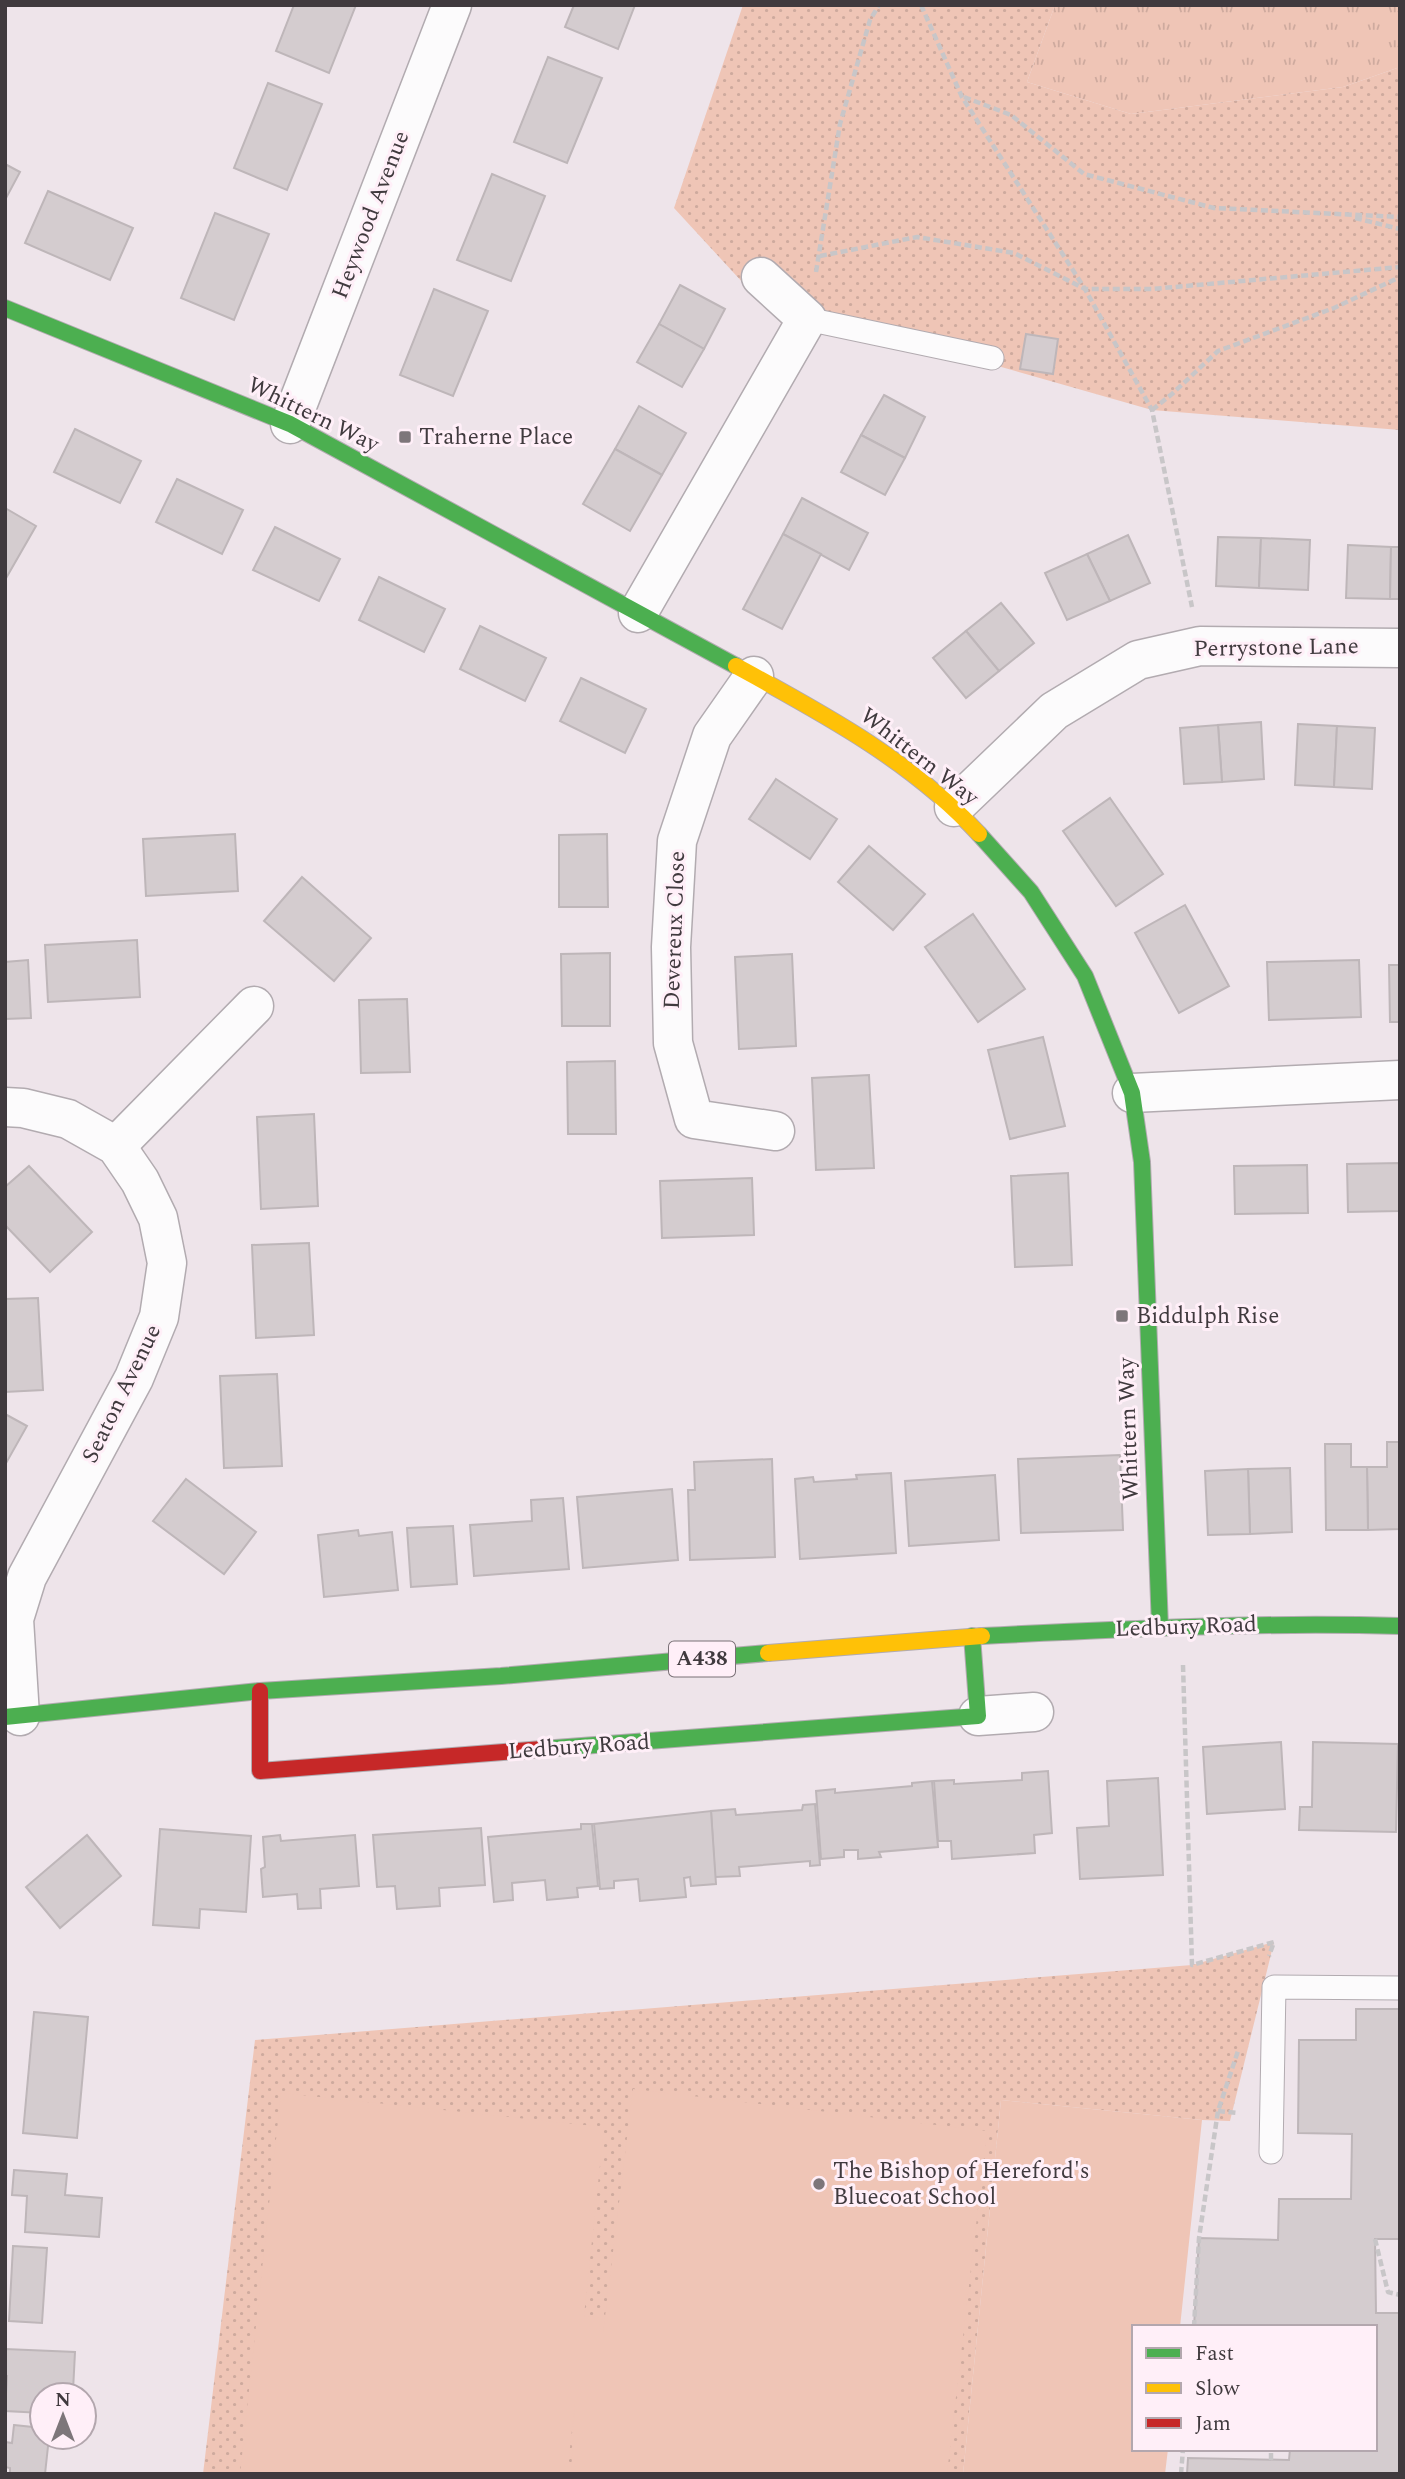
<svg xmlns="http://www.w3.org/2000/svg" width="1405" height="2479" font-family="Spectral,serif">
	<defs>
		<pattern id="grass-tufts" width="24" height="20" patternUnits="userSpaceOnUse" patternTransform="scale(1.75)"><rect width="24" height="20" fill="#efc5b6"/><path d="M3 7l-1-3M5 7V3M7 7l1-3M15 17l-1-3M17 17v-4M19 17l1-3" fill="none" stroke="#ceaa9e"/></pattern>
		<pattern id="park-dots" width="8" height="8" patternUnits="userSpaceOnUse" patternTransform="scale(1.75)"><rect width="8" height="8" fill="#efc5b6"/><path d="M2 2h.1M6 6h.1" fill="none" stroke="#ceaa9e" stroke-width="1.8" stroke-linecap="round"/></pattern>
	</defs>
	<rect width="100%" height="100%" fill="#eee4ea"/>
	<polygon fill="url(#grass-tufts)" points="1055,5 1400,5 1400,67 1343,87 1131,114 1027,82"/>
	<g fill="url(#park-dots)">
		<polygon points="743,5 1055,5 1027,82 1131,114 1343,87 1400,67 1400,430 1152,410 756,297 674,208"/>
		<polygon points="1274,1942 1230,2121 1202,2120 1001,2100 963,2474 203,2474 255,2040 1192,1965"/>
	</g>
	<g fill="#efc5b6">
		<polygon points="633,2089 987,2131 947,2474 571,2474 575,2403 567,2474 240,2474 281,2093 604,2127 584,2316 603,2318 603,2333"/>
		<polygon points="1001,2100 1202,2120 1180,2327 1134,2327 1134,2449 1168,2449 1165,2474 963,2474"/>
	</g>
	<g fill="#d4cccf" stroke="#beb6b9" stroke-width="2">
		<polygon points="294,5 356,5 329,73 276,51"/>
		<polygon points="574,5 635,5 618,49 565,27"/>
		<polygon points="548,57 602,78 567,163 514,142"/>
		<polygon points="268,83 322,104 287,190 234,168"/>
		<polygon points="5,164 20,172 5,200"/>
		<polygon points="492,174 545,196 511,281 457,260"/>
		<polygon points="48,191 133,228 110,280 25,243"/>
		<polygon points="215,213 269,234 234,320 181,298"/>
		<polygon points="680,285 725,309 704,349 659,324"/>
		<polygon points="434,289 488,311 453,396 400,375"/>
		<polygon points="659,324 704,349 682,387 637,362"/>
		<polygon points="1026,334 1058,339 1053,374 1020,369"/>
		<polygon points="884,395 925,417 905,458 861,435"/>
		<polygon points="639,406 686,433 662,475 615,449"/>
		<polygon points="75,429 141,461 120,503 54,472"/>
		<polygon points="861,435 905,458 885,495 841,472"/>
		<polygon points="615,449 662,475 630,531 583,504"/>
		<polygon points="177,479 243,510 222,554 156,522"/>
		<polygon points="802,498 868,533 849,570 783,534"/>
		<polygon points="5,508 36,526 5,580"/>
		<polygon points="275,527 340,559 319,601 253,570"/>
		<polygon points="783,534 821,554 782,629 743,609"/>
		<polygon points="1128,535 1150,583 1110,601 1087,554"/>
		<polygon points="1218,537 1261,538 1259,588 1216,586"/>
		<polygon points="1261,538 1310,540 1308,590 1259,588"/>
		<polygon points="1348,545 1391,547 1390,599 1346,598"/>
		<polygon points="1391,547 1400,547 1400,599 1390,599"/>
		<polygon points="1087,554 1110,601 1067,620 1045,573"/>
		<polygon points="379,577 445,609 424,652 359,620"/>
		<polygon points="1001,603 1034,643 999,671 966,631"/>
		<polygon points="480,626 546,658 525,701 460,669"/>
		<polygon points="966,631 999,671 966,698 933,658"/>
		<polygon points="581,678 646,709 625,753 560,721"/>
		<polygon points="1261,722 1264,779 1222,782 1218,725"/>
		<polygon points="1298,724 1337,726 1334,787 1295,785"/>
		<polygon points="1218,725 1222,782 1184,784 1180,728"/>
		<polygon points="1337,726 1375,728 1372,789 1334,787"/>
		<polygon points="776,779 837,819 810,859 749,819"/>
		<polygon points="1110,798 1163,874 1116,906 1063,831"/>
		<polygon points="235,834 238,891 146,896 143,839"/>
		<polygon points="607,834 608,907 559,907 559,835"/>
		<polygon points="869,846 925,894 893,930 838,882"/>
		<polygon points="302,877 371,938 334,981 264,921"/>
		<polygon points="1185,905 1229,986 1179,1013 1135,933"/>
		<polygon points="973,914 1025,989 978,1022 925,947"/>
		<polygon points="137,940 140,997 48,1002 45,945"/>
		<polygon points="610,953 610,1026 562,1026 561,954"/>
		<polygon points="792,954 796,1046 739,1049 735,957"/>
		<polygon points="28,960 31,1018 5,1019 5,962"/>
		<polygon points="1359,960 1361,1017 1269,1020 1267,962"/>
		<polygon points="1389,965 1400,965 1400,1022 1390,1022"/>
		<polygon points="407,999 410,1072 361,1073 359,1000"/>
		<polygon points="1043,1037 1065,1126 1010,1139 988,1050"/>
		<polygon points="615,1061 616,1134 568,1134 567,1062"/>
		<polygon points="869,1075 874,1168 816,1170 812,1078"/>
		<polygon points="314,1114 318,1206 261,1209 257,1117"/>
		<polygon points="1400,1163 1400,1211 1348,1212 1347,1164"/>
		<polygon points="1307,1165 1308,1213 1235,1214 1234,1166"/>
		<polygon points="29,1166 92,1232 50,1272 5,1225 5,1187"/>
		<polygon points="1068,1173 1072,1265 1015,1267 1011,1176"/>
		<polygon points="752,1178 754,1235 662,1238 660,1181"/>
		<polygon points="309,1243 314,1335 256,1338 252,1245"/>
		<polygon points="38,1298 43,1390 5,1392 5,1299"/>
		<polygon points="277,1374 282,1466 224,1468 220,1376"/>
		<polygon points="5,1414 27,1426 5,1465"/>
		<polygon points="1387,1442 1400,1442 1400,1529 1368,1530 1367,1467 1387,1467"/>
		<polygon points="1325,1444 1351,1444 1351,1467 1367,1467 1368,1530 1326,1530"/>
		<polygon points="1120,1455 1123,1530 1021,1533 1018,1459"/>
		<polygon points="772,1459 775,1557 690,1560 688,1490 695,1490 694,1462"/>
		<polygon points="1290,1468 1292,1532 1250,1534 1248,1469"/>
		<polygon points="1248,1469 1250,1534 1208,1535 1205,1471"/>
		<polygon points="891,1473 896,1553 800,1559 795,1479 813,1477 814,1482 857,1479 856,1475"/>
		<polygon points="995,1475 999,1540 909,1546 905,1481"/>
		<polygon points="186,1479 256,1532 224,1574 153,1521"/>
		<polygon points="672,1489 678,1560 583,1568 577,1497"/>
		<polygon points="563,1498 569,1569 474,1576 470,1525 532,1521 531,1500"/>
		<polygon points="453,1526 457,1584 411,1587 407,1528"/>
		<polygon points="358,1530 359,1536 392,1532 398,1590 324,1597 318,1535"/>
		<polygon points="1281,1742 1285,1809 1207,1814 1203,1747"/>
		<polygon points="1313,1742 1398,1744 1396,1832 1299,1830 1300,1807 1312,1807"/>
		<polygon points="1048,1771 1052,1833 1034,1835 1035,1853 952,1859 951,1841 938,1841 934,1781 954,1780 954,1784 1022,1780 1022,1773"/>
		<polygon points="1158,1778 1163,1875 1080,1879 1077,1828 1109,1826 1107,1781"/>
		<polygon points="932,1781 938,1847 879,1852 881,1857 858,1859 858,1850 844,1850 844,1857 821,1859 816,1791 835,1789 835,1793 912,1786 912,1783"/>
		<polygon points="815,1804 820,1865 810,1866 810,1861 739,1867 740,1876 715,1877 711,1811 735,1809 736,1815 802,1810 803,1805"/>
		<polygon points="711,1811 716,1884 691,1886 690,1877 684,1878 686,1897 640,1901 638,1879 614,1881 614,1888 600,1889 594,1824"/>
		<polygon points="581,1824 592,1824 598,1886 577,1888 578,1897 547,1900 545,1880 512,1883 513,1900 494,1902 488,1837 581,1829"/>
		<polygon points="481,1828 485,1885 439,1888 440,1906 397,1909 395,1886 377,1887 373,1835"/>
		<polygon points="160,1829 251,1836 246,1912 200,1909 199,1928 153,1925"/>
		<polygon points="87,1835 121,1876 60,1928 26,1887"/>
		<polygon points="280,1835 281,1841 355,1835 359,1886 320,1889 321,1908 298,1909 297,1894 263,1897 261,1869 265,1867 263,1837"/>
		<polygon points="1356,2009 1400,2009 1400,2239 1375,2239 1376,2313 1400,2313 1400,2474 1187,2474 1188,2458 1289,2460 1290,2449 1375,2449 1375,2327 1194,2327 1199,2238 1278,2240 1279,2199 1351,2199 1352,2134 1298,2133 1299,2040 1356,2040"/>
		<polygon points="34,2012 88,2017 77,2138 23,2133"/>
		<polygon points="14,2170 67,2174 65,2195 102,2198 99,2237 25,2232 27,2196 12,2195"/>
		<polygon points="13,2246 47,2248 42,2323 9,2321"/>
		<polygon points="5,2349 75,2352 73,2391 46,2389 46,2395 42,2395 42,2413 5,2411 7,2376 5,2376"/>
		<polygon points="14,2425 42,2428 42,2437 49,2437 45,2474 10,2474 10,2468 5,2467 5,2442 12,2443"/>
	</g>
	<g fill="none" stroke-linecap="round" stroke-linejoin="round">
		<g stroke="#b2abb0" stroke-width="25">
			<g id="lane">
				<polyline points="807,319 992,358"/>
				<polyline points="1271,2152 1274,1987 1400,1988"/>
			</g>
		</g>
		<g stroke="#b2abb0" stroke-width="41">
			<g id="street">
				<polyline points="290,424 452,5"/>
				<polyline points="638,613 807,319 761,277"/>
				<polyline points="754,676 712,736 677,841 671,947 673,1043 694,1119 775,1131"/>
				<polyline points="954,807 1054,711 1138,660 1200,646 1400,648"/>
				<polyline points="1132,1093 1400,1080"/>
				<polyline points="5,1107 23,1108 68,1119 116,1146 140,1181 158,1218 167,1263 159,1317 134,1378 27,1577 14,1619 20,1716"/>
				<polyline points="116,1146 254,1006"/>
				<polyline points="978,1716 1034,1712"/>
			</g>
		</g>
		<g stroke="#b2abb0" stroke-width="18">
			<g id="fast">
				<polyline points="5,308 290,424 736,666"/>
				<polyline points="979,834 1031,892 1085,976 1132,1093 1142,1162 1160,1627"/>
				<path d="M982 1636C1121 1629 1260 1622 1400 1626"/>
				<polyline points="5,1717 260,1691 501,1676 768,1653"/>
				<polyline points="542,1749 978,1716 972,1636"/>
			</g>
		</g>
		<g stroke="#b2abb0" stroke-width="18">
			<g id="slow">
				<path d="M736 666C822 713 912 761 979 834"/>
				<polyline points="768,1653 982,1636"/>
			</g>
		</g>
		<g stroke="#b2abb0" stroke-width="18">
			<polyline id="jam" points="260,1691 260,1771 542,1749"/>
		</g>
		<g stroke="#c8c6c8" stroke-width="4.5" stroke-dasharray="7 3.5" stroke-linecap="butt">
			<polyline points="921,5 962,97 1085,289 1152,410 1192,607"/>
			<polyline points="964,97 1011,115 1084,174 1214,208 1400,217"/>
			<polyline points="1355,218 1400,229"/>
			<polyline points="820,256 917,237 1014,253 1085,289 1152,289 1400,267"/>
			<polyline points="816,272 840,124 870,20 879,5"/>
			<polyline points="1152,410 1172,394 1218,351 1334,308 1400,277"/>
			<polyline points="1183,1665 1192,1965 1274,1942 1269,1956"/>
			<polyline points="1218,2111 1238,2113"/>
			<polyline points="1375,2239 1388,2292 1400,2295"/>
			<polyline points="1194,2327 1199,2238 1218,2111 1238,2051"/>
			<polyline points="1271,2460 1271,2449"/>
			<polyline points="1181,2474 1183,2449"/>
		</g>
		<use href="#lane" stroke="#fcfbfc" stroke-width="23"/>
		<use href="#street" stroke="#fcfbfc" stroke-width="38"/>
		<use href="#fast" stroke="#4caf50" stroke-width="16"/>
		<use href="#slow" stroke="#ffc107" stroke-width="16"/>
		<use href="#jam" stroke="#c62828" stroke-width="16"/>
	</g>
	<g fill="#7d767a" stroke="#ffeff8" stroke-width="2.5">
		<rect x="398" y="430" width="14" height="14" rx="3.5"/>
		<rect x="1115" y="1309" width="14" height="14" rx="3.5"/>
		<circle cx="819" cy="2184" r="7"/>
	</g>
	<g text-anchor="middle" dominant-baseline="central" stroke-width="6" stroke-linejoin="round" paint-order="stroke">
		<rect fill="#ffeff8" stroke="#797076" stroke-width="2" x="669" y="1641.5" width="66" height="35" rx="5"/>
		<g font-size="21" font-weight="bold" fill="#403a3e">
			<text x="702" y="1659">A438</text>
		</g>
		<g font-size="23" fill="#403a3e" stroke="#ffeff8">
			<text transform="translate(371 215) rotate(-69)">Heywood Avenue</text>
			<text transform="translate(313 415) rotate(26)">Whittern Way</text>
			<text transform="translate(1276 648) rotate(-1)">Perrystone Lane</text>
			<text transform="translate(919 757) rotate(38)">Whittern Way</text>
			<text transform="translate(675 930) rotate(-88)">Devereux Close</text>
			<text transform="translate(122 1394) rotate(-64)">Seaton Avenue</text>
			<text transform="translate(1129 1429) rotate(-92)">Whittern Way</text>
			<text transform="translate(1186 1627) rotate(-2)">Ledbury Road</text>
			<text transform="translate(579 1747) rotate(-4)">Ledbury Road</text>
		</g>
		<g font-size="23" fill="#403a3e" stroke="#ffeff8" text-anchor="start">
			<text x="419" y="437">Traherne Place</text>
			<text x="1136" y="1316">Biddulph Rise</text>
			<text x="833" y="2171">The Bishop of Hereford's<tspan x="833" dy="26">Bluecoat School</tspan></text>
		</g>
	</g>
	<rect width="1405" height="2479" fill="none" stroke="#403a3e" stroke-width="14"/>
	<rect x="1132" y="2325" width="245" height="126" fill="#ffeff8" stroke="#b3a7ae" stroke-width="2"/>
	<rect x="1146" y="2348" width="35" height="10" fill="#4caf50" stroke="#b3a7ae" stroke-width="2"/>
	<text x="1195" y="2360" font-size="21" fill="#403a3e">Fast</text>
	<rect x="1146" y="2383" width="35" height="10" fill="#ffc107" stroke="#b3a7ae" stroke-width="2"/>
	<text x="1195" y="2395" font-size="21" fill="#403a3e">Slow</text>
	<rect x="1146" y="2418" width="35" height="10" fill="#c62828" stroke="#b3a7ae" stroke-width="2"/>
	<text x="1195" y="2430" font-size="21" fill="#403a3e">Jam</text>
	<g transform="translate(63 2416)"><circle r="33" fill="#ffeff8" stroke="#b3a7ae" stroke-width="2"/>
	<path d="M0-5L12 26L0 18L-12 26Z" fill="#7d767a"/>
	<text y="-10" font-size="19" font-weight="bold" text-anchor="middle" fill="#403a3e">N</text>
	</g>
</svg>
